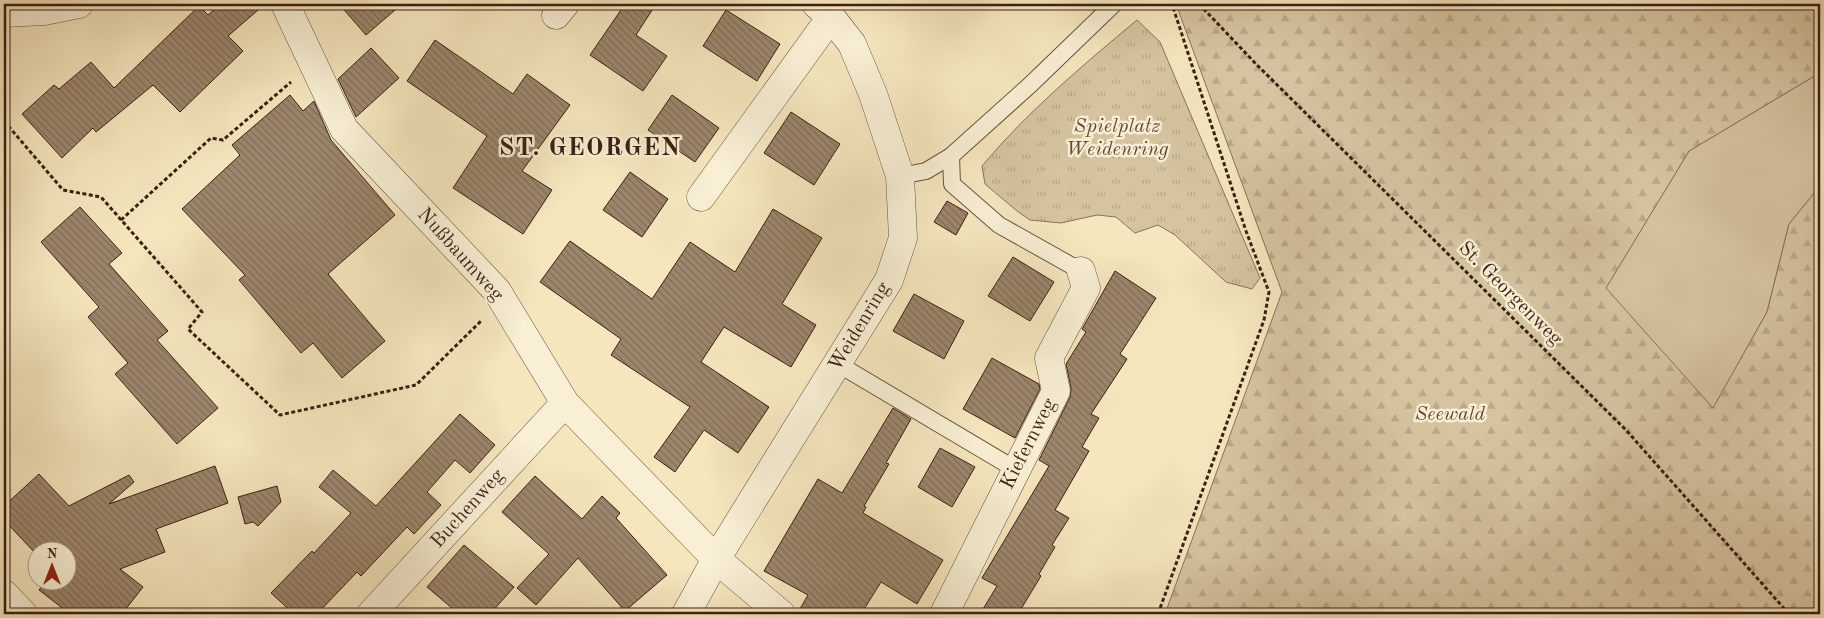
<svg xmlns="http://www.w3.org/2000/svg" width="1824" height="618" font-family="'Old Standard TT',serif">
	<defs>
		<pattern id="forest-firs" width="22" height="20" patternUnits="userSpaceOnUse" patternTransform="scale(1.25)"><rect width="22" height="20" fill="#d6c4a1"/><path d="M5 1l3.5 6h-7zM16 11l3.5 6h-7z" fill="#b9a88a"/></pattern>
		<pattern id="park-tufts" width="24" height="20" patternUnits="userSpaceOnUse" patternTransform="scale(1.25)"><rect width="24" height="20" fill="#d6c4a1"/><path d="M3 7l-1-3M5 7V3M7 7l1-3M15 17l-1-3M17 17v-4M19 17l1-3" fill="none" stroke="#b9a88a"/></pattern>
		<pattern id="building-back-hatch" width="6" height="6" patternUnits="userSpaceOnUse" patternTransform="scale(1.25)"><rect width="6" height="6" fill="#9c866c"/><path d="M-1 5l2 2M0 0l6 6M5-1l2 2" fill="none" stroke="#806d58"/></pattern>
	</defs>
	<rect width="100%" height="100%" fill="#f5e6be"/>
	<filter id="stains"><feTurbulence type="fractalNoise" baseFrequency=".004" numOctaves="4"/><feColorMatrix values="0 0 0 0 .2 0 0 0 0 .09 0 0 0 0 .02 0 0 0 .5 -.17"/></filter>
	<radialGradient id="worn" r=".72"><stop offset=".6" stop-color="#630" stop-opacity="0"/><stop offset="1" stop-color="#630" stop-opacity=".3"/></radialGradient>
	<polygon fill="#d6c4a1" stroke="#89725a" points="1816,75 1820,79 1820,186 1789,224 1767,312 1713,409 1605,289 1689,151"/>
	<polygon fill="url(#forest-firs)" stroke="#89725a" points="1176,4 1820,4 1820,79 1816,75 1689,151 1606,288 1713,408 1767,312 1789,224 1820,186 1820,614 1165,614 1282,292"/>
	<path fill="url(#park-tufts)" stroke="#89725a" d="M1137 20 1160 42 1260 278 1252 289 1226 282 1175 235 1158 225 1135 233 1116 217 1097 215 1061 223 1030 220 1017 211 985 184 982 166C1028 111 1082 66 1137 20Z"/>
	<g fill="url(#building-back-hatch)" stroke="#3c1f14">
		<polygon points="221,4 265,4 228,36 243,51 180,112 153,85 96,132 93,128 62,158 22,114 54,85 59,89 91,62 114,88 199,6 208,15"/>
		<polygon points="339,4 402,4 366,35"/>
		<polygon points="625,4 656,4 636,35 667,56 643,91 590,55"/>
		<polygon points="726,10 780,44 757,81 703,46"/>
		<polygon points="435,40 513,94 527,74 570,105 522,171 552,190 523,234 453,188 487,136 407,81"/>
		<polygon points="371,48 399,78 356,117 338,79"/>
		<polygon points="290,95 303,111 314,101 331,140 395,215 328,274 385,341 342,378 313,343 301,353 239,280 245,275 182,209 240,155 232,145"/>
		<polygon points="672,95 719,128 695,162 648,130"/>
		<polygon points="791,112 840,144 814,185 764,153"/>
		<polygon points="630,172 668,199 642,237 603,210"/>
		<polygon points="947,201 968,213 956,235 934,222"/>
		<polygon points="80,207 122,253 109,264 168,331 157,340 218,408 177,444 115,374 128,363 88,317 99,307 41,242"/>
		<polygon points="773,209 822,238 782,304 816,325 791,367 724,327 701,362 769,407 738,453 704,430 675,472 654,457 690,407 611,355 621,339 540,282 570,241 652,299 690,242 735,272"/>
		<polygon points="1013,257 1054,282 1030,321 988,296"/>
		<polygon points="1115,271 1156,298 1120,354 1127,359 1091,414 1099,418 1082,447 1089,451 1055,510 1069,518 1052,545 1055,547 1039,574 1041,576 1018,614 980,614 997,586 982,578 1049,466 1039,460 1070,397 1071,388 1066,364 1086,332 1082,329"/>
		<polygon points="914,294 964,321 944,359 893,331"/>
		<polygon points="992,358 1039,384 1040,389 1015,438 963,409"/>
		<polygon points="893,408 911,419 886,463 889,464 864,506 866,507 863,513 943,560 917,604 881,582 861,614 797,614 808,595 764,571 818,479 842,493"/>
		<polygon points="460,414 495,445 470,473 455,460 427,492 441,505 414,534 407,527 361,576 357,572 317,614 294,614 271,593 312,551 314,553 351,513 319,487 333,470 376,506"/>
		<polygon points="940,448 975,467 952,507 918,487"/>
		<polygon points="215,466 228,503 156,529 165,552 120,569 143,587 122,614 70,614 39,590 47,580 68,580 68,550 38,550 38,556 4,520 4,506 39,474 69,506 129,475 134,482 109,504"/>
		<polygon points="535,476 582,519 602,496 620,513 616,518 667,575 625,611 578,558 536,605 517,588 549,554 502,512"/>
		<polygon points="277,486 281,502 258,526 253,522 245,524 238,497"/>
		<polygon points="464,545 514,587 490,614 459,614 427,587"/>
	</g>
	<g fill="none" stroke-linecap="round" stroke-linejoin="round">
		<g stroke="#6a513e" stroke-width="18">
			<g id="lane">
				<polyline points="951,156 952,184 999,225 1081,271"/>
				<polyline points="900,176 926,171 951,156 1030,85 1114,4"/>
				<polyline points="838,364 1015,469"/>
			</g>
		</g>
		<g stroke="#6a513e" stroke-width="29">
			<g id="street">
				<polyline points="285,4 344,129 497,291 565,403 716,559 781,614"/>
				<polyline points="4,13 44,11 79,4"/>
				<polyline points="556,15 565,4"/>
				<polyline points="701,197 831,17"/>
				<polyline points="4,594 23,614"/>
				<polyline points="371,614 565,403"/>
				<polyline points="686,614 716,559 889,280 903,238 900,176 873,94 852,44 831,17 816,4"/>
				<polyline points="944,614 1056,391 1049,358 1086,288 1081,271"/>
			</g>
		</g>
		<g stroke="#3c1f14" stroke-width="3" stroke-dasharray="4 2.5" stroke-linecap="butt">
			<polyline points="1199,4 1256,64 1626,430 1789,614"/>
			<polyline points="4,121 63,190 101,197 202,312 188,329 280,415 416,385 482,320"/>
			<polyline points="121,220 211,138 223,140 291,82"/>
			<polyline points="1158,614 1264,320 1269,292 1246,231 1172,4"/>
			<polyline points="1807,614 1820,604"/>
		</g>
		<use href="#lane" stroke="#f8efd5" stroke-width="16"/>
		<use href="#street" stroke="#f8efd5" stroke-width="28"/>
	</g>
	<g text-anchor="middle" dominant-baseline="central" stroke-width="5" stroke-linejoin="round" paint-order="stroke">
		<g font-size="20" font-style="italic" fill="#624837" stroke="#f8efd5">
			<text x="1117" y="127">Spielplatz<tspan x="1117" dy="23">Weidenring</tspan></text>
			<text x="1450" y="415">Seewald</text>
		</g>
		<g font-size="20" fill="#3c1f14" stroke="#f8efd5">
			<text transform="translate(460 255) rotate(48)">Nußbaumweg</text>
			<text transform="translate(1510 294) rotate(45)">St. Georgenweg</text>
			<text transform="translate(860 327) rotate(-59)">Weidenring</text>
			<text transform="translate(1029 444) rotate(-63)">Kiefernweg</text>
			<text transform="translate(468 509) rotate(-48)">Buchenweg</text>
		</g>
		<g font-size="25" font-weight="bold" letter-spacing="1" fill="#3c1f14" stroke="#f8efd5">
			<text x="590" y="148">ST. GEORGEN</text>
		</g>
	</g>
	<rect width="1824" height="618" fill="none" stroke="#f5e6be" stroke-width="20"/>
	<rect x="5" y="5" width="1814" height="608" fill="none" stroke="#3c1f14" stroke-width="2.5"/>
	<rect x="10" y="10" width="1804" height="598" fill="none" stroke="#3c1f14"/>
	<g transform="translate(52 566)"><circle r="24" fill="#f8efd5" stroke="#ad9c88"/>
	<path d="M0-4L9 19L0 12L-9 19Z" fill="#8f2418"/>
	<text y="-8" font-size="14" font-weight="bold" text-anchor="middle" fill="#3c1f14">N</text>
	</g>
	<rect width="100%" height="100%" filter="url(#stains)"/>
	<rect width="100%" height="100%" fill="url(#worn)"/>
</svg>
